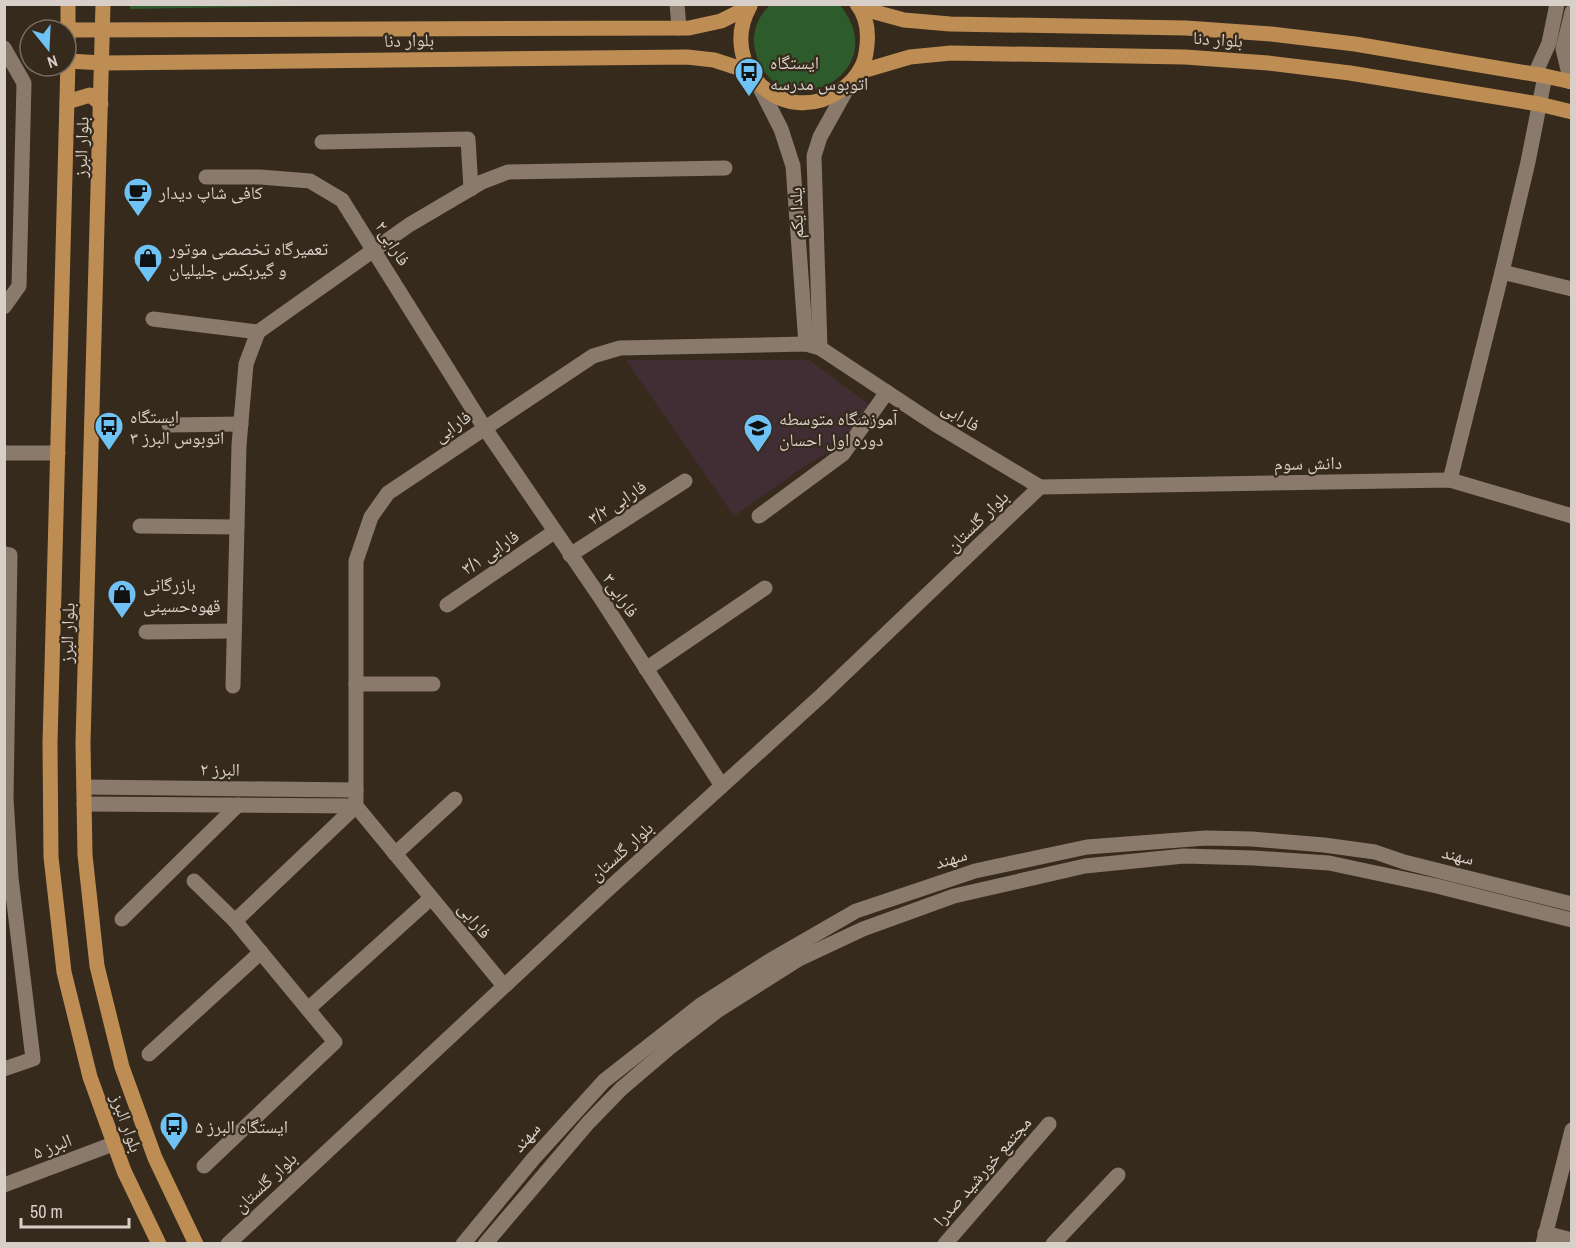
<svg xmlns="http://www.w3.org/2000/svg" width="1576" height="1248" font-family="'Archivo Narrow','Noto Naskh Arabic',sans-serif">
	<rect width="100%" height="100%" fill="#362a1c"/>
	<polygon fill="#412e35" points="626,360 809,360 870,405 850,438 799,470 734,516"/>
	<g fill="#2e5b2b">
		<polygon points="130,4 362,4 362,5 130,9"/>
		<path d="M770 5H840C898 77 774 132 755 50 751 33 758 16 770 5Z"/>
	</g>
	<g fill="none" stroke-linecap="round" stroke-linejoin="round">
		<g stroke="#897a6b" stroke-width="15">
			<polyline points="677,4 679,28"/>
			<polyline points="4,48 24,83 19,286 4,307"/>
			<polyline points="1535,74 1549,43 1557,4"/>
			<polyline points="1571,82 1563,49 1572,12"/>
			<polyline points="758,84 781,129 793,166 806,344"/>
			<polyline points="322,142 468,139 471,189"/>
			<polyline points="206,177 260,177 310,181 342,200 484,427 600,597 722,786"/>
			<polyline points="1502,272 1572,289"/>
			<polyline points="153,319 258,332"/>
			<polyline points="820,348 814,156 820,137 849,85"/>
			<polyline points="169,425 241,424"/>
			<polyline points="4,453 58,453"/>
			<polyline points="1450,480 1502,272 1528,162 1545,76"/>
			<polyline points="1040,487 1450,480 1572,516"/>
			<polyline points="759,516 843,454 887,392"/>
			<polyline points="140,526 237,527"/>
			<polyline points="4,554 10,555 6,798 11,878 33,1059 4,1069"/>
			<polyline points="570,555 685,481"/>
			<polyline points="447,605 554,532"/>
			<polyline points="146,632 234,631"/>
			<polyline points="646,669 765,588"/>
			<polyline points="356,684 433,684"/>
			<polyline points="233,686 239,445 246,364 258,332 409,225 482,182 508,172 725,168"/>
			<polyline points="84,787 356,790"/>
			<polyline points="84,804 356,806"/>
			<polyline points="395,854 455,799"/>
			<polyline points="194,881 235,921"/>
			<polyline points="122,919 238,805"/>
			<polyline points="504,986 356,806 356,561 371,517 388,493 593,356 620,348 806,344 820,348 935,424 1040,487"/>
			<polyline points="308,1009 431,898"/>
			<polyline points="149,1054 261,952"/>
			<polyline points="204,1166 335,1042 235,921 356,806"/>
			<polyline points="4,1185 113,1144"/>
			<polyline points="1545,1233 1572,1240"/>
			<polyline points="228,1244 604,893 822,695 1040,487"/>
			<polyline points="463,1244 534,1158 604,1081 702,1004 771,960 856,911 975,871 1087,847 1206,838 1252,839 1324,845 1375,852 1404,862 1572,904"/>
			<polyline points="485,1244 588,1123 621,1089 669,1048 717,1011 799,959 863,929 954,896 1085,866 1184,856 1254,858 1329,863 1437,886 1572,920"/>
			<polyline points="945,1244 1049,1124"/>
			<polyline points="1053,1244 1118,1175"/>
			<polyline points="1543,1244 1572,1130"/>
		</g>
		<g stroke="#be8d54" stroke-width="15">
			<polyline points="68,4 68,61 50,743 51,857 64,972 90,1077 124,1171 159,1244"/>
			<polyline points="103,4 83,743 85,855 97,966 122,1067 155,1158 196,1244"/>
			<path d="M750 6C716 66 784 131 841 90 853 82 864 68 866 53 869 36 868 18 857 4"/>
			<polyline points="860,8 904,20 950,24 1186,28 1271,34 1355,44 1545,76 1572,82"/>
			<polyline points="68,30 689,28 721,21 749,7"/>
			<polyline points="68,61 103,63 687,57 714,60 748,71"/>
			<polyline points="859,72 910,57 951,53 1185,57 1268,63 1350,73 1539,104 1572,112"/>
			<polyline points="67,102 90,95 101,104"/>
		</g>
	</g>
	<defs>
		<g id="bus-pin" transform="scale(1.5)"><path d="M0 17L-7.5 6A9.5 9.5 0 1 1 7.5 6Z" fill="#6fc2f4" stroke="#362a1c"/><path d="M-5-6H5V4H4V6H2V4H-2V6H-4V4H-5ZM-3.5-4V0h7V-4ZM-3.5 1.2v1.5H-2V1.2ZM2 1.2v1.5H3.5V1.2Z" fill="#111"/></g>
		<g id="cafe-pin" transform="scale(1.5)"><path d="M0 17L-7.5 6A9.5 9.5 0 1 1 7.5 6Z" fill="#6fc2f4" stroke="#362a1c"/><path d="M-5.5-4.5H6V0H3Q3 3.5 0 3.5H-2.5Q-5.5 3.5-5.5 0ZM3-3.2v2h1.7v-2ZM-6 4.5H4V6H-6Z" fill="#111"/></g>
		<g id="shop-pin" transform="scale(1.5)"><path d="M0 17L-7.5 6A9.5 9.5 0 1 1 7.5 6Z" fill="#6fc2f4" stroke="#362a1c"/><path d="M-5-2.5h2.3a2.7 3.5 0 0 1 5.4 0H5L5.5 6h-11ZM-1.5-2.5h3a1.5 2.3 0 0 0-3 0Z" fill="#111"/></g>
		<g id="school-pin" transform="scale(1.5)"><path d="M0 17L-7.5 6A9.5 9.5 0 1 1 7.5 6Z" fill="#6fc2f4" stroke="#362a1c"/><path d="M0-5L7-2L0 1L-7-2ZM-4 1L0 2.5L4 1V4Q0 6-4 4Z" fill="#111"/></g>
	</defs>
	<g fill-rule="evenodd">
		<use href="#bus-pin" x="749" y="72"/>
		<use href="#cafe-pin" x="138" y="192"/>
		<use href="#shop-pin" x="148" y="258"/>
		<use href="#bus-pin" x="109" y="426"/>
		<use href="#school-pin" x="758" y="428"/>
		<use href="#shop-pin" x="122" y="594"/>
		<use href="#bus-pin" x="174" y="1126"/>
	</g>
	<g text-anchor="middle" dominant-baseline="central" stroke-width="4.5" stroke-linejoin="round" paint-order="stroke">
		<g font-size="18" fill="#d8d0c8" stroke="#362a1c">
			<text transform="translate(1218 39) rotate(4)">بلوار دنا</text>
			<text transform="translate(409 40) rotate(-1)">بلوار دنا</text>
			<text transform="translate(81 147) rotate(-88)">بلوار البرز</text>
			<text transform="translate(796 213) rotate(-92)">یلدا یکم</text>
			<text transform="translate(393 243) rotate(58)">فارابی۲</text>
			<text transform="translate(961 416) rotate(32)">فارابی</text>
			<text transform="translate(452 426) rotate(-35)">فارابی</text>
			<text transform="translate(1308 463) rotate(-1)">دانش سوم</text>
			<text transform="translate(617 502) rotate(-33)">فارابی ۳/۲</text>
			<text transform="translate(977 521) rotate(-44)">بلوار گلستان</text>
			<text transform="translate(490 552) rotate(-34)">فارابی ۳/۱</text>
			<text transform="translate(621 595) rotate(56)">فارابی۳</text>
			<text transform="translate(67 633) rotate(-88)">بلوار البرز</text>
			<text transform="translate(220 769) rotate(1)">البرز ۲</text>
			<text transform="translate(621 851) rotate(-42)">بلوار گلستان</text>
			<text transform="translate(1458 855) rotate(14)">سهند</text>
			<text transform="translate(951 858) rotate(-17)">سهند</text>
			<text transform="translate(475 920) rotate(51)">فارابی</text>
			<text transform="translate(127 1123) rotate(70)">بلوار البرز</text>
			<text transform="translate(526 1137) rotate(-49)">سهند</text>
			<text transform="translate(52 1146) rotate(-21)">البرز ۵</text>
			<text transform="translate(982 1171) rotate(-49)">مجتمع خورشید صدرا</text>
			<text transform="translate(265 1182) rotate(-43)">بلوار گلستان</text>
		</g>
		<g font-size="18" fill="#d8d0c8" stroke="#362a1c" text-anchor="start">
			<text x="770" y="62">ایستگاه<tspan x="770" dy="21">اتوبوس مدرسه</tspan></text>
			<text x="159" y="192">کافی شاپ دیدار</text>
			<text x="169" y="248">تعمیرگاه تخصصی موتور<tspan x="169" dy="21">و گیربکس جلیلیان</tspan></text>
			<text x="130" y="416">ایستگاه<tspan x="130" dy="21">اتوبوس البرز ۳</tspan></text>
			<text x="779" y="418">آموزشگاه متوسطه<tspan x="779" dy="21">دوره اول احسان</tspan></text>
			<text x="143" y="584">بازرگانی<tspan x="143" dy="21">قهوه‌حسینی</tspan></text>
			<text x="195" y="1126">ایستگاه البرز ۵</text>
		</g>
	</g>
	<rect width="1576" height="1248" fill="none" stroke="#d8d0c8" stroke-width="12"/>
	<g transform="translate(48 48) rotate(162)"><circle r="28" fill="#362a1c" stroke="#776c61" stroke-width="1.5"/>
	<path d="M0-4.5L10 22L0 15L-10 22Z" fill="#6fc2f4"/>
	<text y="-9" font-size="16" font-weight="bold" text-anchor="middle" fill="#d8d0c8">N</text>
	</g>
	<path d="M21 1218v9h108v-9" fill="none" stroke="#d8d0c8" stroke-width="3"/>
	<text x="30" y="1218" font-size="18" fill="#d8d0c8" stroke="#362a1c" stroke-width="4.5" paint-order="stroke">50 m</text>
</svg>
